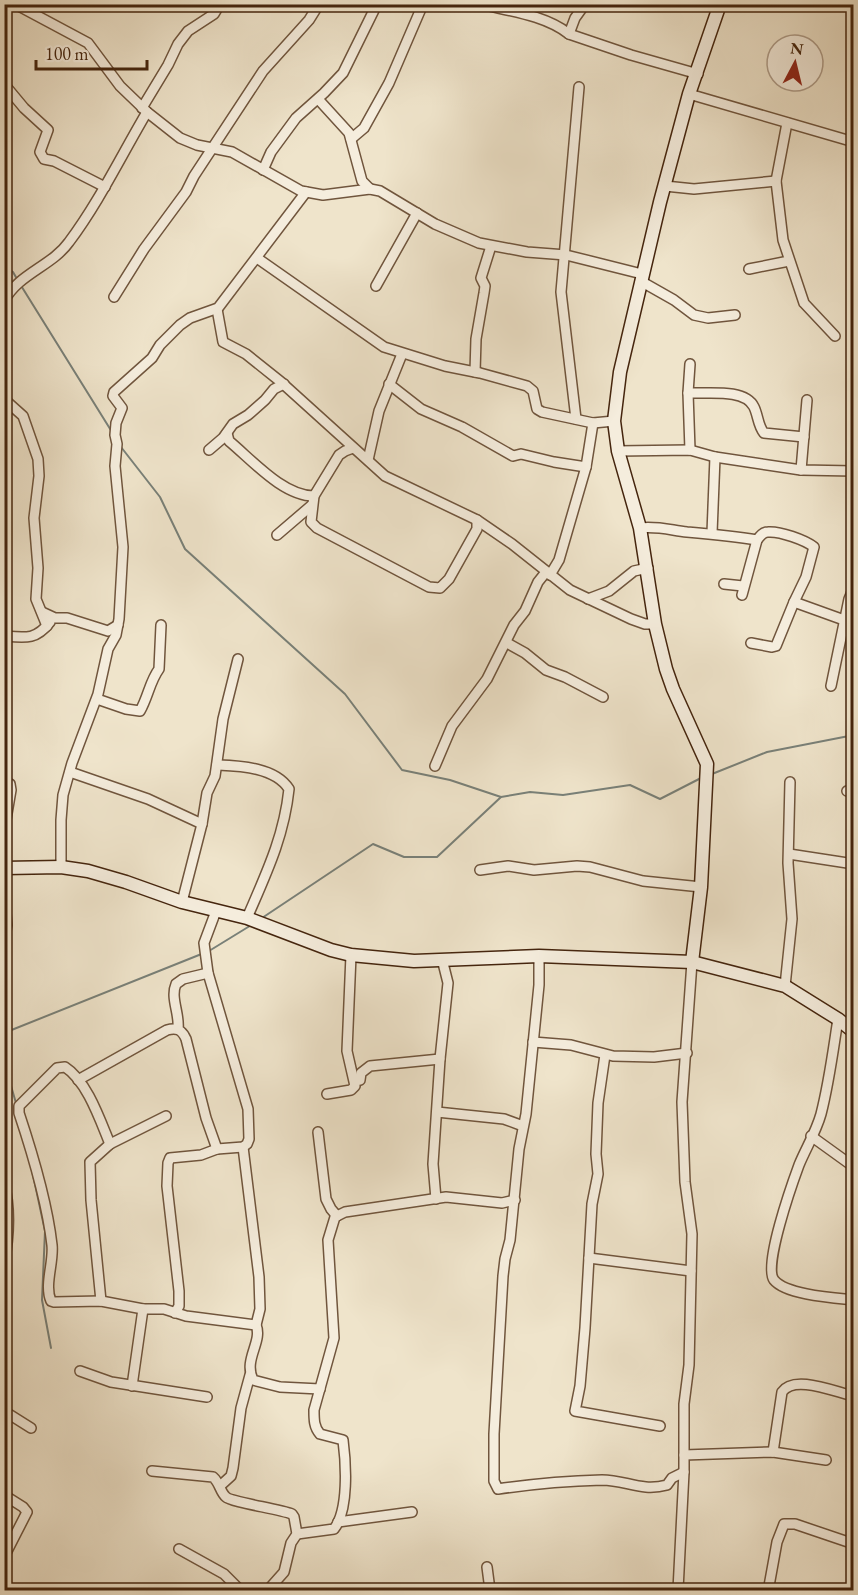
<svg xmlns="http://www.w3.org/2000/svg" width="858" height="1595" font-family="'EB Garamond',serif">
	<rect width="100%" height="100%" fill="#efe4cb"/>
	<filter id="stains"><feTurbulence type="fractalNoise" baseFrequency=".00333" numOctaves="4"/><feColorMatrix values="0 0 0 0 .2 0 0 0 0 .09 0 0 0 0 .02 0 0 0 .5 -.17"/></filter>
	<radialGradient id="worn" r=".72"><stop offset=".6" stop-color="#630" stop-opacity="0"/><stop offset="1" stop-color="#630" stop-opacity=".3"/></radialGradient>
	<g fill="none" stroke-linecap="round" stroke-linejoin="round">
		<g stroke="#798078" stroke-width="2">
			<polyline points="4,266 13,272 17,279"/>
			<polyline points="20,284 112,432"/>
			<polyline points="121,447 160,497 185,549 345,694 402,770 450,780 501,797 530,792 563,795 630,785 660,799 701,778"/>
			<polyline points="712,774 767,752 854,735"/>
			<polyline points="262,918 373,844 404,857 437,857 501,797"/>
			<polyline points="209,951 253,924"/>
			<polyline points="4,1033 204,953"/>
			<polyline points="4,1062 16,1103"/>
			<polyline points="30,1161 45,1231 42,1300 51,1348"/>
		</g>
		<g stroke="#70553d" stroke-width="12">
			<g id="street">
				<polyline points="15,4 88,43 120,86 147,112 180,138 197,145 232,152 301,191 323,195 370,189 380,191 435,224 479,243 527,252 566,255 642,274"/>
				<path d="M480 4C509 11 545 15 569 34L631 55 698 74"/>
				<polyline points="569,34 575,18 585,4"/>
				<polyline points="4,84 24,108 48,130 40,152 44,159 54,161 105,187"/>
				<polyline points="689,94 854,142"/>
				<polyline points="318,99 349,133 362,181 370,189"/>
				<polyline points="142,108 168,65 178,44 188,31 214,14 220,4"/>
				<polyline points="787,123 776,181 783,240 804,303 835,336"/>
				<polyline points="351,139 364,128 389,83 423,4"/>
				<polyline points="263,170 271,152 296,118 324,93 343,73 377,4"/>
				<polyline points="665,186 694,189 776,181"/>
				<polyline points="257,258 384,347 445,366 480,373 527,386 533,391 537,409 542,412 593,423 614,421"/>
				<polyline points="749,269 789,261"/>
				<polyline points="640,283 644,283 674,300 694,315 708,318 735,315"/>
				<polyline points="376,286 417,213"/>
				<polyline points="114,297 144,249 186,192 194,176 263,71 309,20 319,4"/>
				<path d="M4 301C18 274 52 266 69 242 99 202 121 156 147 112"/>
				<polyline points="217,309 223,342 246,354 281,382 385,476 477,520 512,544 570,590 631,619 645,624 655,624"/>
				<polyline points="690,364 688,393 690,450"/>
				<polyline points="475,372 476,339 484,293 485,286 481,278 491,246"/>
				<polyline points="389,384 421,409 462,427 513,456 521,454 554,462 586,467"/>
				<path d="M688 393C707 394 745 388 754 407 758 415 758 426 764 433L804 437"/>
				<polyline points="4,399 23,416 38,459 39,476 34,518 38,568 36,599 47,626"/>
				<polyline points="576,419 561,292 579,87"/>
				<path d="M227 433 229 441C252 460 283 496 314 496"/>
				<polyline points="353,448 345,451 339,455 314,496 311,522 317,528 429,587 440,588 449,579 477,529 477,520"/>
				<polyline points="209,450 223,438 233,424 248,415 265,400 274,389 284,384"/>
				<polyline points="618,451 690,450 715,457 801,470 854,471"/>
				<polyline points="368,460 379,411 402,354"/>
				<polyline points="801,470 807,400"/>
				<path d="M640 528C657 526 670 530 687 532 710 534 733 536 757 540"/>
				<polyline points="712,533 715,457"/>
				<polyline points="277,535 312,505"/>
				<polyline points="550,575 559,560 586,467 593,423"/>
				<polyline points="724,584 743,586"/>
				<path d="M742 595 757 540C760 536 763 532 768 532 780 531 805 540 814 547L806 577 794 602"/>
				<polyline points="588,599 609,591 634,571 648,568"/>
				<polyline points="42,612 55,618 67,618 108,631 118,625"/>
				<path d="M4 636C26 638 36 640 50 622"/>
				<polyline points="507,643 525,653 546,670 565,677 603,697"/>
				<polyline points="751,643 772,647 776,646 794,602 844,620"/>
				<polyline points="831,686 849,599 854,587"/>
				<path d="M97 699 126 709 140 711C148 697 150 681 159 669L161 625"/>
				<path d="M217 765C240 766 275 767 289 789 284 837 266 874 247 918"/>
				<polyline points="435,766 452,726 487,679 514,625 525,611 538,582 546,572"/>
				<polyline points="70,772 148,799 202,824"/>
				<polyline points="4,782 10,784 11,790 4,831"/>
				<polyline points="847,791 854,792"/>
				<polyline points="789,854 854,864"/>
				<polyline points="61,867 61,820 63,795 72,763 98,694 108,649 116,635 119,619 123,547 115,466 117,444 115,435 116,423 122,408 113,396 114,392 152,358 160,345 180,325 190,318 218,308 306,192"/>
				<polyline points="480,870 508,866 534,870 577,866 590,867 643,881 701,887"/>
				<polyline points="4,892 7,925 4,942"/>
				<polyline points="182,902 202,824 207,793 215,776 223,719 238,659"/>
				<polyline points="853,925 854,925"/>
				<path d="M539 956V985L526 1114 519 1149 510 1240 505 1259 503 1276 494 1434V1481L498 1489C532 1484 568 1481 602 1480 626 1480 641 1492 667 1485L672 1478 684 1472"/>
				<polyline points="785,986 792,919 788,863 790,782"/>
				<path d="M838 1019C833 1051 829 1083 821 1114 816 1132 806 1148 799 1165 792 1184 763 1266 774 1280 786 1295 835 1298 854 1300"/>
				<path d="M178 1029C180 1014 170 998 176 984L183 979 208 973"/>
				<polyline points="533,1042 571,1045 613,1056 654,1057 687,1053"/>
				<polyline points="605,1055 598,1103 596,1154 598,1174 592,1204 585,1328 580,1386 575,1411 660,1426"/>
				<path d="M78 1080 167 1030C177 1027 182 1030 186 1039L206 1118 217 1149"/>
				<polyline points="355,1081 360,1080 361,1073 370,1066 440,1059"/>
				<polyline points="327,1094 351,1090 355,1086 347,1051 351,955"/>
				<polyline points="437,1112 504,1119 523,1126"/>
				<polyline points="318,1132 326,1199 331,1209 337,1216"/>
				<polyline points="811,1136 854,1167"/>
				<path d="M110 1144C100 1120 87 1081 65 1067L57 1068 19 1106V1113C33 1155 47 1201 52 1245 54 1262 44 1285 51 1301L54 1302 101 1301 143 1309H164L186 1316 256 1325C263 1342 243 1359 253 1380L280 1387 320 1389"/>
				<polyline points="243,1147 259,1277 260,1309 256,1325"/>
				<path d="M4 1183C11 1210 9 1237 4 1264"/>
				<polyline points="436,1199 433,1164 440,1059 448,983 442,959"/>
				<polyline points="589,1258 691,1271"/>
				<polyline points="101,1301 91,1200 90,1162 110,1144 166,1116"/>
				<polyline points="175,1313 179,1306 179,1291 167,1186 168,1163 170,1158 201,1155 217,1149 243,1147 247,1144 249,1139 248,1109 208,973 204,943 216,911"/>
				<polyline points="80,1371 111,1382 207,1397"/>
				<polyline points="132,1386 143,1309"/>
				<polyline points="4,1411 31,1428"/>
				<path d="M773 1452 782 1392C794 1374 835 1392 854 1396"/>
				<polyline points="684,1455 773,1452 826,1460"/>
				<path d="M152 1471 213 1477C220 1483 220 1492 226 1497 231 1502 279 1509 292 1514L294 1517 297 1534 291 1543 284 1572 268 1590"/>
				<polyline points="220,1486 231,1476 233,1468 241,1408 250,1375"/>
				<polyline points="4,1495 23,1507 27,1512 4,1557"/>
				<polyline points="338,1522 412,1512"/>
				<path d="M297 1534 334 1529C349 1510 346 1463 343 1440L320 1434C314 1427 314 1420 314 1410L334 1338 328 1240 335 1217 345 1212 446 1197 502 1203 515 1200"/>
				<polyline points="179,1549 224,1574 240,1590"/>
				<polyline points="487,1567 490,1590"/>
				<polyline points="678,1590 684,1472 684,1404 689,1365 692,1234 685,1182 682,1102 692,962"/>
				<polyline points="766,1590 769,1586 777,1542 784,1524 795,1524 854,1544"/>
			</g>
		</g>
		<g stroke="#45250e" stroke-width="15">
			<g id="secondary">
				<polyline points="4,868 61,867 88,871 126,882 182,902 247,918 331,950 351,955 414,961 539,956 692,962 785,986 838,1019 854,1032"/>
				<polyline points="692,962 701,887 707,764 673,689 666,669 655,624 640,528 618,451 614,421 620,372 660,202 689,94 720,4"/>
			</g>
		</g>
		<use href="#street" stroke="#f5eddd" stroke-width="9"/>
		<use href="#secondary" stroke="#f5eddd" stroke-width="12"/>
	</g>
	<rect width="858" height="1595" fill="none" stroke="#efe4cb" stroke-width="24"/>
	<rect x="6" y="6" width="846" height="1583" fill="none" stroke="#45250e" stroke-width="3"/>
	<rect x="12" y="12" width="834" height="1571" fill="none" stroke="#45250e" stroke-width="1.5"/>
	<g transform="translate(795 63) rotate(7)"><circle r="28" fill="#f5eddd" stroke="#af9d8a" stroke-width="1.5"/>
	<path d="M0-4.5L10 22L0 15L-10 22Z" fill="#8f2418"/>
	<text y="-9" font-size="16" font-weight="bold" text-anchor="middle" fill="#45250e">N</text>
	</g>
	<path d="M36 60v9h111v-9" fill="none" stroke="#45250e" stroke-width="3"/>
	<text x="45" y="60" font-size="18" fill="#45250e" stroke="#f5eddd" stroke-width="4.5" paint-order="stroke">100 m</text>
	<rect width="100%" height="100%" filter="url(#stains)"/>
	<rect width="100%" height="100%" fill="url(#worn)"/>
</svg>
